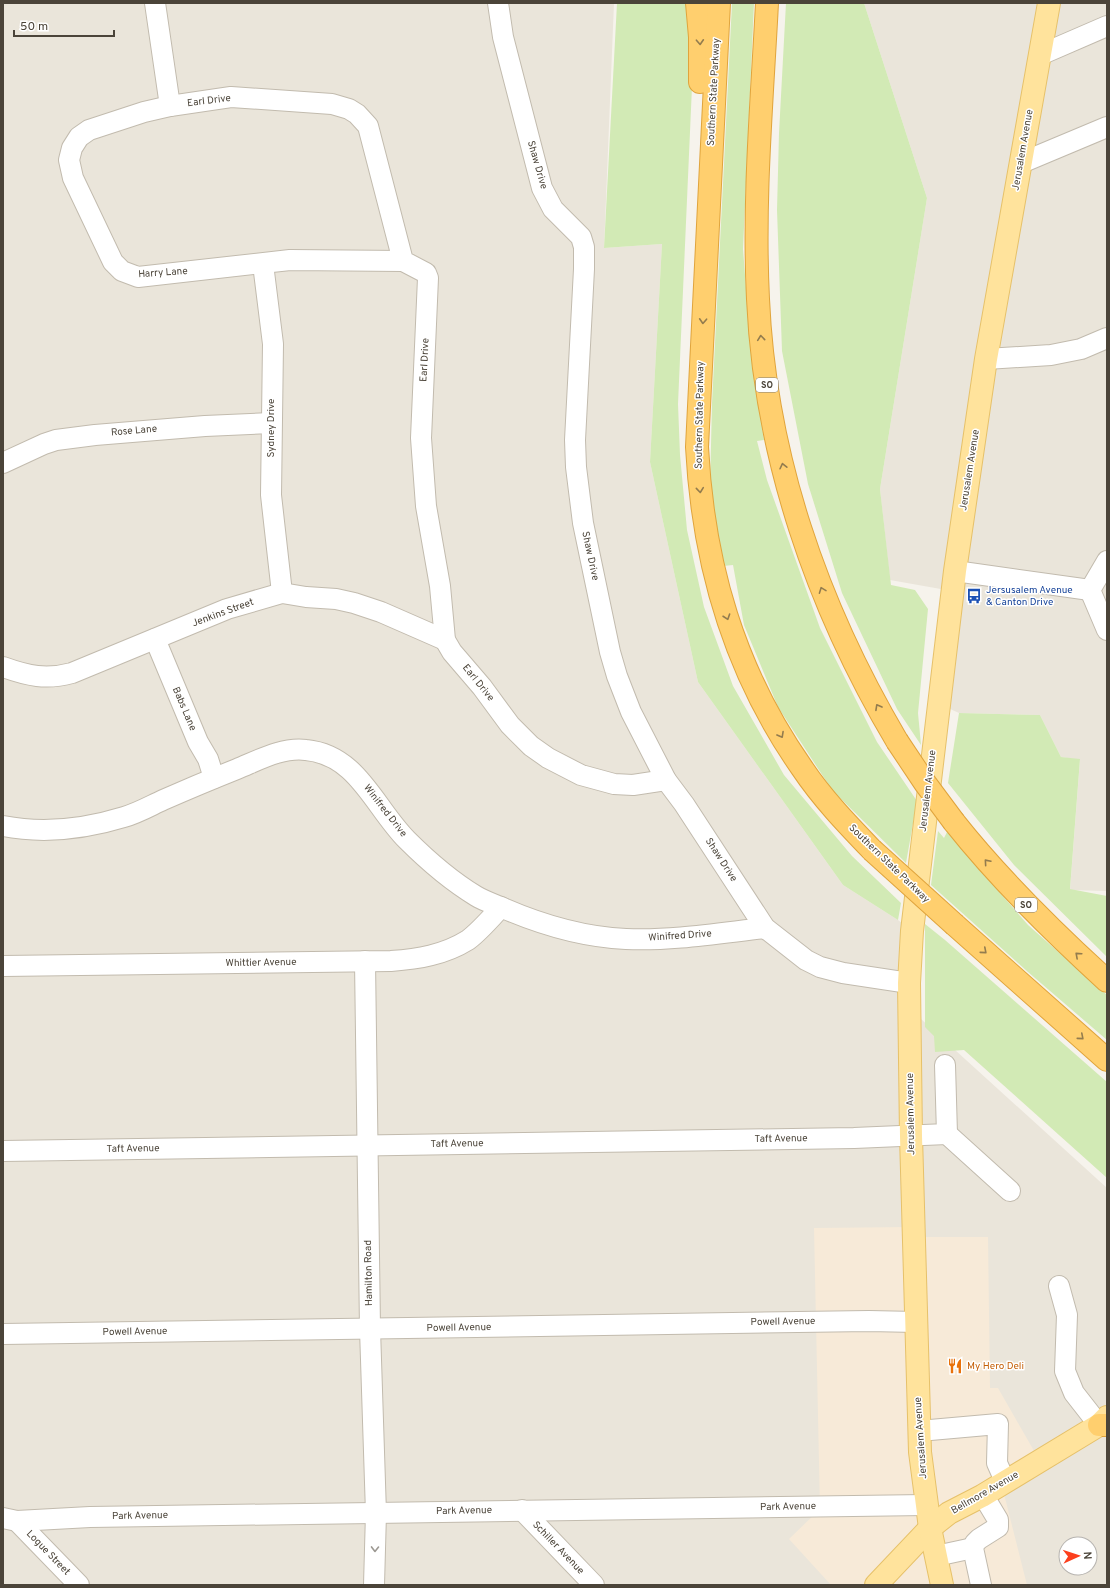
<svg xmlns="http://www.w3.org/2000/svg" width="1110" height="1588" font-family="Overpass,sans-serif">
	<rect width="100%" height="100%" fill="#f6f3ec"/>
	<g fill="#eae5da" fill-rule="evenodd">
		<path d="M3 3H614L604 248 662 244 650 462 698 682 843 885 898 920 912 931 910 1009 1107 1188V1585H3ZM1066 1544H1090V1568H1066Z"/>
		<polygon points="864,3 1107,3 1107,891 1070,890 1080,760 1061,757 1040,715 959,713 939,704 952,591 890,580 880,489 927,198"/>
	</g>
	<polygon fill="#f7ead8" points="911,1227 912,1237 988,1237 990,1388 998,1388 1041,1463 1002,1486 1027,1585 831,1585 789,1539 820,1509 814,1228"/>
	<g fill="#d2eab5">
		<polygon points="617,3 690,3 694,41 678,404 680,455 687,530 704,607 733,686 784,775 852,856 901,903 898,920 843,885 698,682 650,462 662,244 604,248"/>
		<polygon points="732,3 754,3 743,249 749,327 764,440 757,441 767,480 820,628 877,742 917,801 906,863 832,790 778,707 744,625 733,565 723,566 710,487 712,403"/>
		<polygon points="786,3 864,3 927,198 880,489 891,585 915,590 928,609 918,713 921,745 897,709 842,593 808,484 782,351 777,210 779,133"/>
		<polygon points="959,713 1040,715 1061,757 1080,759 1070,889 1107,896 1107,957 1014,865 948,783"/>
		<polygon points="938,831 944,838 947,832 1028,925 1107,995 1107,1040 1028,972 931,885"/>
		<polygon points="925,924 945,940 1107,1082 1107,1178 964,1050 935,1052 934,1036 925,1027"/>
	</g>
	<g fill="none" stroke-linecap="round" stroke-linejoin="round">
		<g stroke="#c2bbae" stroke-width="22">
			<g id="minor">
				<polyline points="155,3 170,106"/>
				<polyline points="498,3 503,37 542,188 553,209 581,237 584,247 584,269 575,440 576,467 583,523 610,652 617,676 631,712 666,780 684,804 765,928 806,960 820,967 843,973 909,983"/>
				<polyline points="1040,55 1107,26"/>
				<polyline points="1021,163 1107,127"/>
				<polyline points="403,261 290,260 138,277 122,271 113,262 73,178 69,160 72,148 79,137 89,130 144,112 170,106 231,97 332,104 349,109 357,114 368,126 403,261 426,273 428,278 421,438 426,506 440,586 445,640 452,652 482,687 510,725 531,746 548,758 581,775 614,784 633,785 666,780"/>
				<polyline points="263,264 273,344 271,495 282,593"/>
				<polyline points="986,359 1051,355 1081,349 1107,338"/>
				<polyline points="3,463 44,444 56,440 95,435 205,426 271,423"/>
				<polyline points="955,571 1090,590"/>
				<polyline points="1090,590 1107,630"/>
				<polyline points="1090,590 1107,561"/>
				<polyline points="155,639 198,742 208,759 214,778"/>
				<path d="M3 667C28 676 46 680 72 673L227 609 282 593 306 597 336 599 354 603 381 612 445 640"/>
				<path d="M3 826C44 834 85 829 124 817 138 813 150 806 163 800 188 789 212 779 237 769 259 760 282 747 306 750 358 755 374 807 407 840 426 859 453 882 476 896 484 901 494 904 503 908 542 925 583 937 626 939 672 941 720 933 765 928"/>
				<polyline points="365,961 370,1329 376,1513 374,1585"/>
				<path d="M3 966 391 961C418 959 444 955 468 940 480 931 491 918 501 907"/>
				<polyline points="947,1134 1010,1191"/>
				<polyline points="3,1151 854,1138 947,1134 945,1065"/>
				<polyline points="1059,1286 1067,1315 1065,1371 1074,1393 1099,1425"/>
				<polyline points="3,1334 869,1321 916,1322"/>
				<polyline points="919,1431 998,1424 997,1463 1005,1481"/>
				<polyline points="522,1510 594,1585"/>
				<polyline points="3,1518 17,1521 90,1517 926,1505"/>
				<polyline points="17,1521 79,1585"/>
				<polyline points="936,1556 973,1548"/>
				<polyline points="981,1585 973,1548 975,1543 979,1539 998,1527 998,1520 983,1495"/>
			</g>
		</g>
		<g stroke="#e6c16a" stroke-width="24">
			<g id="major">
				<polyline points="876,1585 930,1528 949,1513 982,1496 1099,1425 1107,1417"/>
				<polyline points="942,1585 930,1528 920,1452 911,1136 909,983 912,931 955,571 986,359 1049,3"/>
			</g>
		</g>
		<g stroke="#e0a43c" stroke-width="24">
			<g id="highway">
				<polyline points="697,3 700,37 700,82"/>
				<path d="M719 3 697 447C703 564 734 671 802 768 822 798 847 824 872 850"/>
				<path d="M767 3C762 101 753 200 758 299 765 456 817 606 897 741"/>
				<path d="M954 822C1000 880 1052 931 1107 981"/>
				<polyline points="955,925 1107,1060"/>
				<polyline points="1099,1425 1107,1425"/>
			</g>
		</g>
		<use href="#minor" stroke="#fff" stroke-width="20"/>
		<use href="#major" stroke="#ffe39c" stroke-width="22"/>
		<use href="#highway" stroke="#ffcf6e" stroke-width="22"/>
		<g stroke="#e0a43c" stroke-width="24" stroke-linecap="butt">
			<g id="highway-bridge">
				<polyline points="897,741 925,783 954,822"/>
				<polyline points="872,850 955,925"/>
			</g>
		</g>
		<use href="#highway-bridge" stroke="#ffcf6e" stroke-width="22"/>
	</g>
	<defs><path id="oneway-chevron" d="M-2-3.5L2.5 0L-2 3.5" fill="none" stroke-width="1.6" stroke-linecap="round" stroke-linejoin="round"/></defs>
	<g stroke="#937c4e">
		<use href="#oneway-chevron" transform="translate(700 42) rotate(87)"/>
		<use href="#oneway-chevron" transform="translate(703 321) rotate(93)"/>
		<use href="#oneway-chevron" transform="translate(761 338) rotate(-96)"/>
		<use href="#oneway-chevron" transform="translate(783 466) rotate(-103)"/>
		<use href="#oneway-chevron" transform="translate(700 490) rotate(84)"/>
		<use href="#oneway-chevron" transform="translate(822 590) rotate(-111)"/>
		<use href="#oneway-chevron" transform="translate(727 617) rotate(71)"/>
		<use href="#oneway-chevron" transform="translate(878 707) rotate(-119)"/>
		<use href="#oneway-chevron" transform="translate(781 735) rotate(61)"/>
		<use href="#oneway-chevron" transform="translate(987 862) rotate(-131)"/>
		<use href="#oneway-chevron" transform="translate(984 951) rotate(41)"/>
		<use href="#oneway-chevron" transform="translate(1078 955) rotate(-138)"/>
		<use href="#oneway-chevron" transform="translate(1081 1037) rotate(41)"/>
	</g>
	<use stroke="#9c9892" href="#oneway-chevron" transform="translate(375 1549) rotate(91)"/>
	<defs>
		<g id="bus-bare" transform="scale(1.2)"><path d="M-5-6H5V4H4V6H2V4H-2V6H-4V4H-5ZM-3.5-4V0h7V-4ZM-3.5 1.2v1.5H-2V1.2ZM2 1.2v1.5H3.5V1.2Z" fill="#1a4fb4" stroke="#fff" stroke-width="2.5" paint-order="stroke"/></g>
		<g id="restaurant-bare" transform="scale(1.2)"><path d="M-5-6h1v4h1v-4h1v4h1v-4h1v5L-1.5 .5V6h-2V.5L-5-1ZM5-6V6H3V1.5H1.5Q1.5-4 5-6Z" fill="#e8710a" stroke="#fff" stroke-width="2.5" paint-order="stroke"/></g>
	</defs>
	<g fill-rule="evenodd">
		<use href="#bus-bare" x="974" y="596"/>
		<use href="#restaurant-bare" x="955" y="1366"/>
	</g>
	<g text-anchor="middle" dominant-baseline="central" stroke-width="3" stroke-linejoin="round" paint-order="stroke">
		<g fill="#fff" stroke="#817c74" stroke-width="1">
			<rect x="756" y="378" width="22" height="14" rx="3"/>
			<rect x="1015" y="898" width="22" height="14" rx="3"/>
		</g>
		<g font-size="9" font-weight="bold" fill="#4b4439">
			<text x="767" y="385">SO</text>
			<text x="1026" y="905">SO</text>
		</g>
		<g font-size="10" fill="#4b4439" stroke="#fff">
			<text transform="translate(714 92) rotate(-87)">Southern State Parkway</text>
			<text transform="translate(209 101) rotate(-7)">Earl Drive</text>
			<text transform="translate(1023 150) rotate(-80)">Jerusalem Avenue</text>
			<text transform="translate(537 165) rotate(74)">Shaw Drive</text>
			<text transform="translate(163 273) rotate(-4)">Harry Lane</text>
			<text transform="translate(425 360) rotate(-87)">Earl Drive</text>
			<text transform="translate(700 415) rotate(-89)">Southern State Parkway</text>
			<text transform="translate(271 428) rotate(-90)">Sydney Drive</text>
			<text transform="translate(134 431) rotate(-5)">Rose Lane</text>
			<text transform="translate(970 470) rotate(-81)">Jerusalem Avenue</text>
			<text transform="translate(590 556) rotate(78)">Shaw Drive</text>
			<text transform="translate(223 613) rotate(-20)">Jenkins Street</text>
			<text transform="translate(478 683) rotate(51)">Earl Drive</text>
			<text transform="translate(184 709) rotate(67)">Babs Lane</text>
			<text transform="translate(928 791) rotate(-83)">Jerusalem Avenue</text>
			<text transform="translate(385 811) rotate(52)">Winifred Drive</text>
			<text transform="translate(721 860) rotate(57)">Shaw Drive</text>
			<text transform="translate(889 864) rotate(44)">Southern State Parkway</text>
			<text transform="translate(680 936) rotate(-4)">Winifred Drive</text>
			<text transform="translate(261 963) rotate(-1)">Whittier Avenue</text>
			<text transform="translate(911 1114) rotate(-91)">Jerusalem Avenue</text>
			<text transform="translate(781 1139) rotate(-1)">Taft Avenue</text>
			<text transform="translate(457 1144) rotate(-1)">Taft Avenue</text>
			<text transform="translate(133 1149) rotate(-1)">Taft Avenue</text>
			<text transform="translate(369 1273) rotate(-91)">Hamilton Road</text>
			<text transform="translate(783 1322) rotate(-1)">Powell Avenue</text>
			<text transform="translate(459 1328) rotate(-1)">Powell Avenue</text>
			<text transform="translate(135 1332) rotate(-1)">Powell Avenue</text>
			<text transform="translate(921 1438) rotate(-94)">Jerusalem Avenue</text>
			<text transform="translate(985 1493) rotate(-30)">Bellmore Avenue</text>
			<text transform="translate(788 1507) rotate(-1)">Park Avenue</text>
			<text transform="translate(464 1511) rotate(-1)">Park Avenue</text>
			<text transform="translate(140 1516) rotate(-1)">Park Avenue</text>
			<text transform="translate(558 1548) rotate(46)">Schiller Avenue</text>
			<text transform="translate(48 1553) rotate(46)">Logue Street</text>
		</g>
		<g font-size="10" fill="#164399" stroke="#fff" text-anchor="start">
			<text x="986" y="590">Jersusalem Avenue<tspan x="986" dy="12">&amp; Canton Drive</tspan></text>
		</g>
		<g font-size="10" fill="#c56008" stroke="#fff" text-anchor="start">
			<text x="967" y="1366">My Hero Deli</text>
		</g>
	</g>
	<rect width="1110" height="1588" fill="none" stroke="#4b4439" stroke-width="8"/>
	<g transform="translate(1078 1556) rotate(87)"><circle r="19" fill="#ffffff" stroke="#b7b4b0"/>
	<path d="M0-3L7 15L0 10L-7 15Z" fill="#fc3f1d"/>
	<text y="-6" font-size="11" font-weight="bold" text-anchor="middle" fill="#4b4439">N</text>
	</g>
	<path d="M14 30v6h100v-6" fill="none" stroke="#4b4439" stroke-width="2"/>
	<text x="20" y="30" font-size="12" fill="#4b4439" stroke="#ffffff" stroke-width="3" paint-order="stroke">50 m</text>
</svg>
